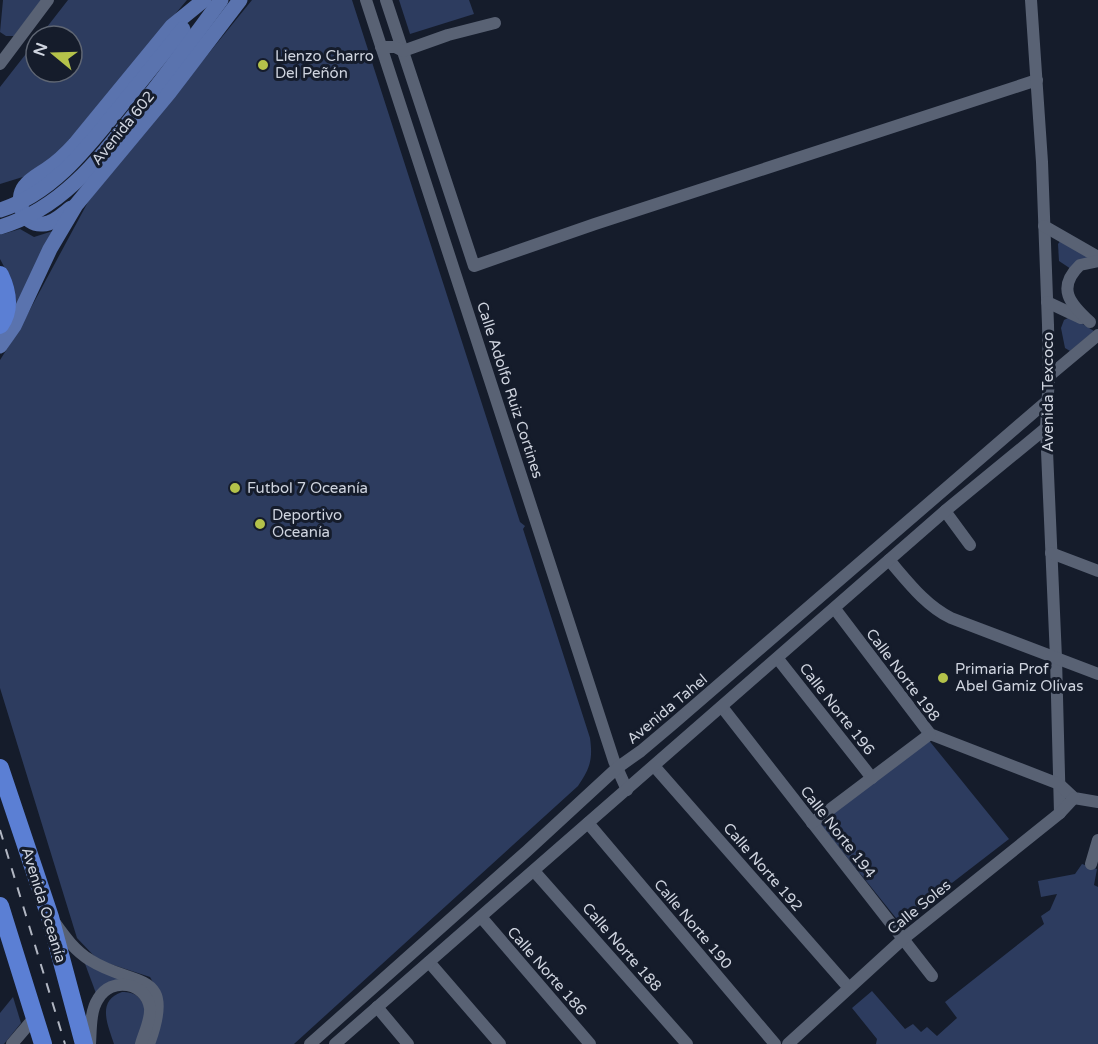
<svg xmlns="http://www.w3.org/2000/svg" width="1098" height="1044" font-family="'Varela Round',sans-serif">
	<rect width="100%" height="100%" fill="#151c2b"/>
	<g fill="#2d3c5f">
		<polygon points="3,0 42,0 14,36 6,36 0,32"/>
		<polygon points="68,0 187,0 56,155 26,176 0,184 0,87 36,41 36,72 72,72 72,36 40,36"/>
		<path d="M252 0H352L520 522 525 526 523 529 590 738C593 760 590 768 578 786L294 1044H154L162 998 150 977 98 960 77 938 0 688V360L19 330 88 202Z"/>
		<polygon points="399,0 469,0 474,14 410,34"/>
		<polygon points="20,229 34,237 53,231 11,321 9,276 0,259 0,235"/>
		<polygon points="1061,240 1088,257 1071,269 1059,261 1058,244"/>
		<polygon points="1068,318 1073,318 1094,331 1070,351 1065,348 1061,328 1064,320"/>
		<polygon points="927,738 1009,839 900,923 817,820"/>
		<polygon points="1082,864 1097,869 1094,885 1098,887 1098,1044 876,1044 877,1039 852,1008 872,991 905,1029 913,1024 921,1032 927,1027 937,1036 957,1018 945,1002 1044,924 1041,916 1050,910 1057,894 1041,897 1038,881 1075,874"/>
		<polygon points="84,961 130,980 97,996"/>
		<path d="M122 992C136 992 140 997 146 1009L137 1044H114C108 1025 96 1001 122 992Z"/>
		<polygon points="13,997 21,1023 4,1044 0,1044 0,1013"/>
	</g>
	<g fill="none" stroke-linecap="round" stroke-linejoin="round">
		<g stroke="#596274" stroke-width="12">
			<polyline points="366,0 614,761 627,790"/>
			<polyline points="386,0 474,266 595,224 1037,80"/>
			<polyline points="1031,0 1042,162 1048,325 1049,376 1046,428 1056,658 1060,813"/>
			<polyline points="381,47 395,47 403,51 448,35 495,23"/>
			<polyline points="0,64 48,0"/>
			<polyline points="1044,226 1098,257"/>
			<polyline points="1047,302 1081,318"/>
			<path d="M1090 322C1070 304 1056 288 1080 265L1098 261"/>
			<polyline points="1049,376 1098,335"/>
			<polyline points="945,511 970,545"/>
			<polyline points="1051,553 1098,571"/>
			<path d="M889 560C908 582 925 605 951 618L1098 674"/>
			<polyline points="835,609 930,734 1059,784 1074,798 1098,802"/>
			<polyline points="778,659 872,778"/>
			<polyline points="722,707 932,976"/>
			<polyline points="654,766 849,988"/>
			<polyline points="588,823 775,1044"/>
			<polyline points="812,823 930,734"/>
			<polyline points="1091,864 1098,840"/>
			<polyline points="534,871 687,1044"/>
			<polyline points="481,917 590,1044"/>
			<path d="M55 923C65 937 75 951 90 960 134 988 177 969 149 1044"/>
			<polyline points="429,962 500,1044"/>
			<polyline points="377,1007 408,1044"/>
			<polyline points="12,1044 34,1018"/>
			<path d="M90 1044C91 1030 90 1011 98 999 111 976 146 982 150 1008 151 1020 144 1033 141 1044"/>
			<polyline points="310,1044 527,851 617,768 641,751 673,724 1047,401"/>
			<polyline points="335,1044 945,511 1046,428"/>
			<polyline points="788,1044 903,939 1060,813 1074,798"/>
		</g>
		<g stroke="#5a73ae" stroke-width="15">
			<path d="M71 208C63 214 53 224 43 224 23 226 14 200 25 186 30 179 40 174 47 169 58 162 67 153 75 144L172 26 204 0"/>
			<path d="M0 210C52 194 87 148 120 107 141 81 162 55 183 29"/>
			<path d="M0 227C62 209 100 158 138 110 167 74 194 37 221 0"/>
			<polyline points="0,346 14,326 50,249 76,205 169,93 240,0"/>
		</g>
		<g stroke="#5b7fd4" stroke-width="18">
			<path d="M0 275C8 292 11 309 0 325"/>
			<polyline points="0,768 50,917 84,1044"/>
			<polyline points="0,906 43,1044"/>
		</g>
		<polyline stroke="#b1b6c2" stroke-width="2" stroke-dasharray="10 10" stroke-linecap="butt" points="0,830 65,1044"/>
	</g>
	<g fill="#b4c24a" stroke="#151c2b" stroke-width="2">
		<circle cx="263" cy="65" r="6"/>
		<circle cx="235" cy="488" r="6"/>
		<circle cx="260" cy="524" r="6"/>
		<circle cx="943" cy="678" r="6"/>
	</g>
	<g text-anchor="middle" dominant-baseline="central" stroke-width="6" stroke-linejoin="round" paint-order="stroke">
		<g font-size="15" fill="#cfd4df" stroke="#151c2b" text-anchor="start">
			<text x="275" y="56">Lienzo Charro<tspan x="275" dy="17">Del Peñón</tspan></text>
			<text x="247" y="488">Futbol 7 Oceanía</text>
			<text x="272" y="515">Deportivo<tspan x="272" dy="17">Oceanía</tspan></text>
			<text x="955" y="669">Primaria Prof<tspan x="955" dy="17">Abel Gamiz Olivas</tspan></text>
		</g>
		<g font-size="15" fill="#cfd4df" stroke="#151c2b">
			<text transform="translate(123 128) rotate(-51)">Avenida 602</text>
			<text transform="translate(510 390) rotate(72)">Calle Adolfo Ruiz Cortines</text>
			<text transform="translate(1048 392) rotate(-90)">Avenida Texcoco</text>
			<text transform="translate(903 675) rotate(53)">Calle Norte 198</text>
			<text transform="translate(667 709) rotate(-40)">Avenida Tahel</text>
			<text transform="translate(837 709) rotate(52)">Calle Norte 196</text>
			<text transform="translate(838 832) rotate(52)">Calle Norte 194</text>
			<text transform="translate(763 867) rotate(49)">Calle Norte 192</text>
			<text transform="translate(44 905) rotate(73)">Avenida Oceanía</text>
			<text transform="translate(919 907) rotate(-39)">Calle Soles</text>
			<text transform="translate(693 924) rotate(50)">Calle Norte 190</text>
			<text transform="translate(622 947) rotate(49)">Calle Norte 188</text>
			<text transform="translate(547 971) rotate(49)">Calle Norte 186</text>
		</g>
	</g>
	<g transform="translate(54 54) rotate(289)"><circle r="28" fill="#151c2b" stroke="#5f6673" stroke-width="1.5"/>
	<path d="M0-4.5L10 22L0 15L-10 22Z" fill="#b4c24a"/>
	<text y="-9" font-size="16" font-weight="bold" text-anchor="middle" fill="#cfd4df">N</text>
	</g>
</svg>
